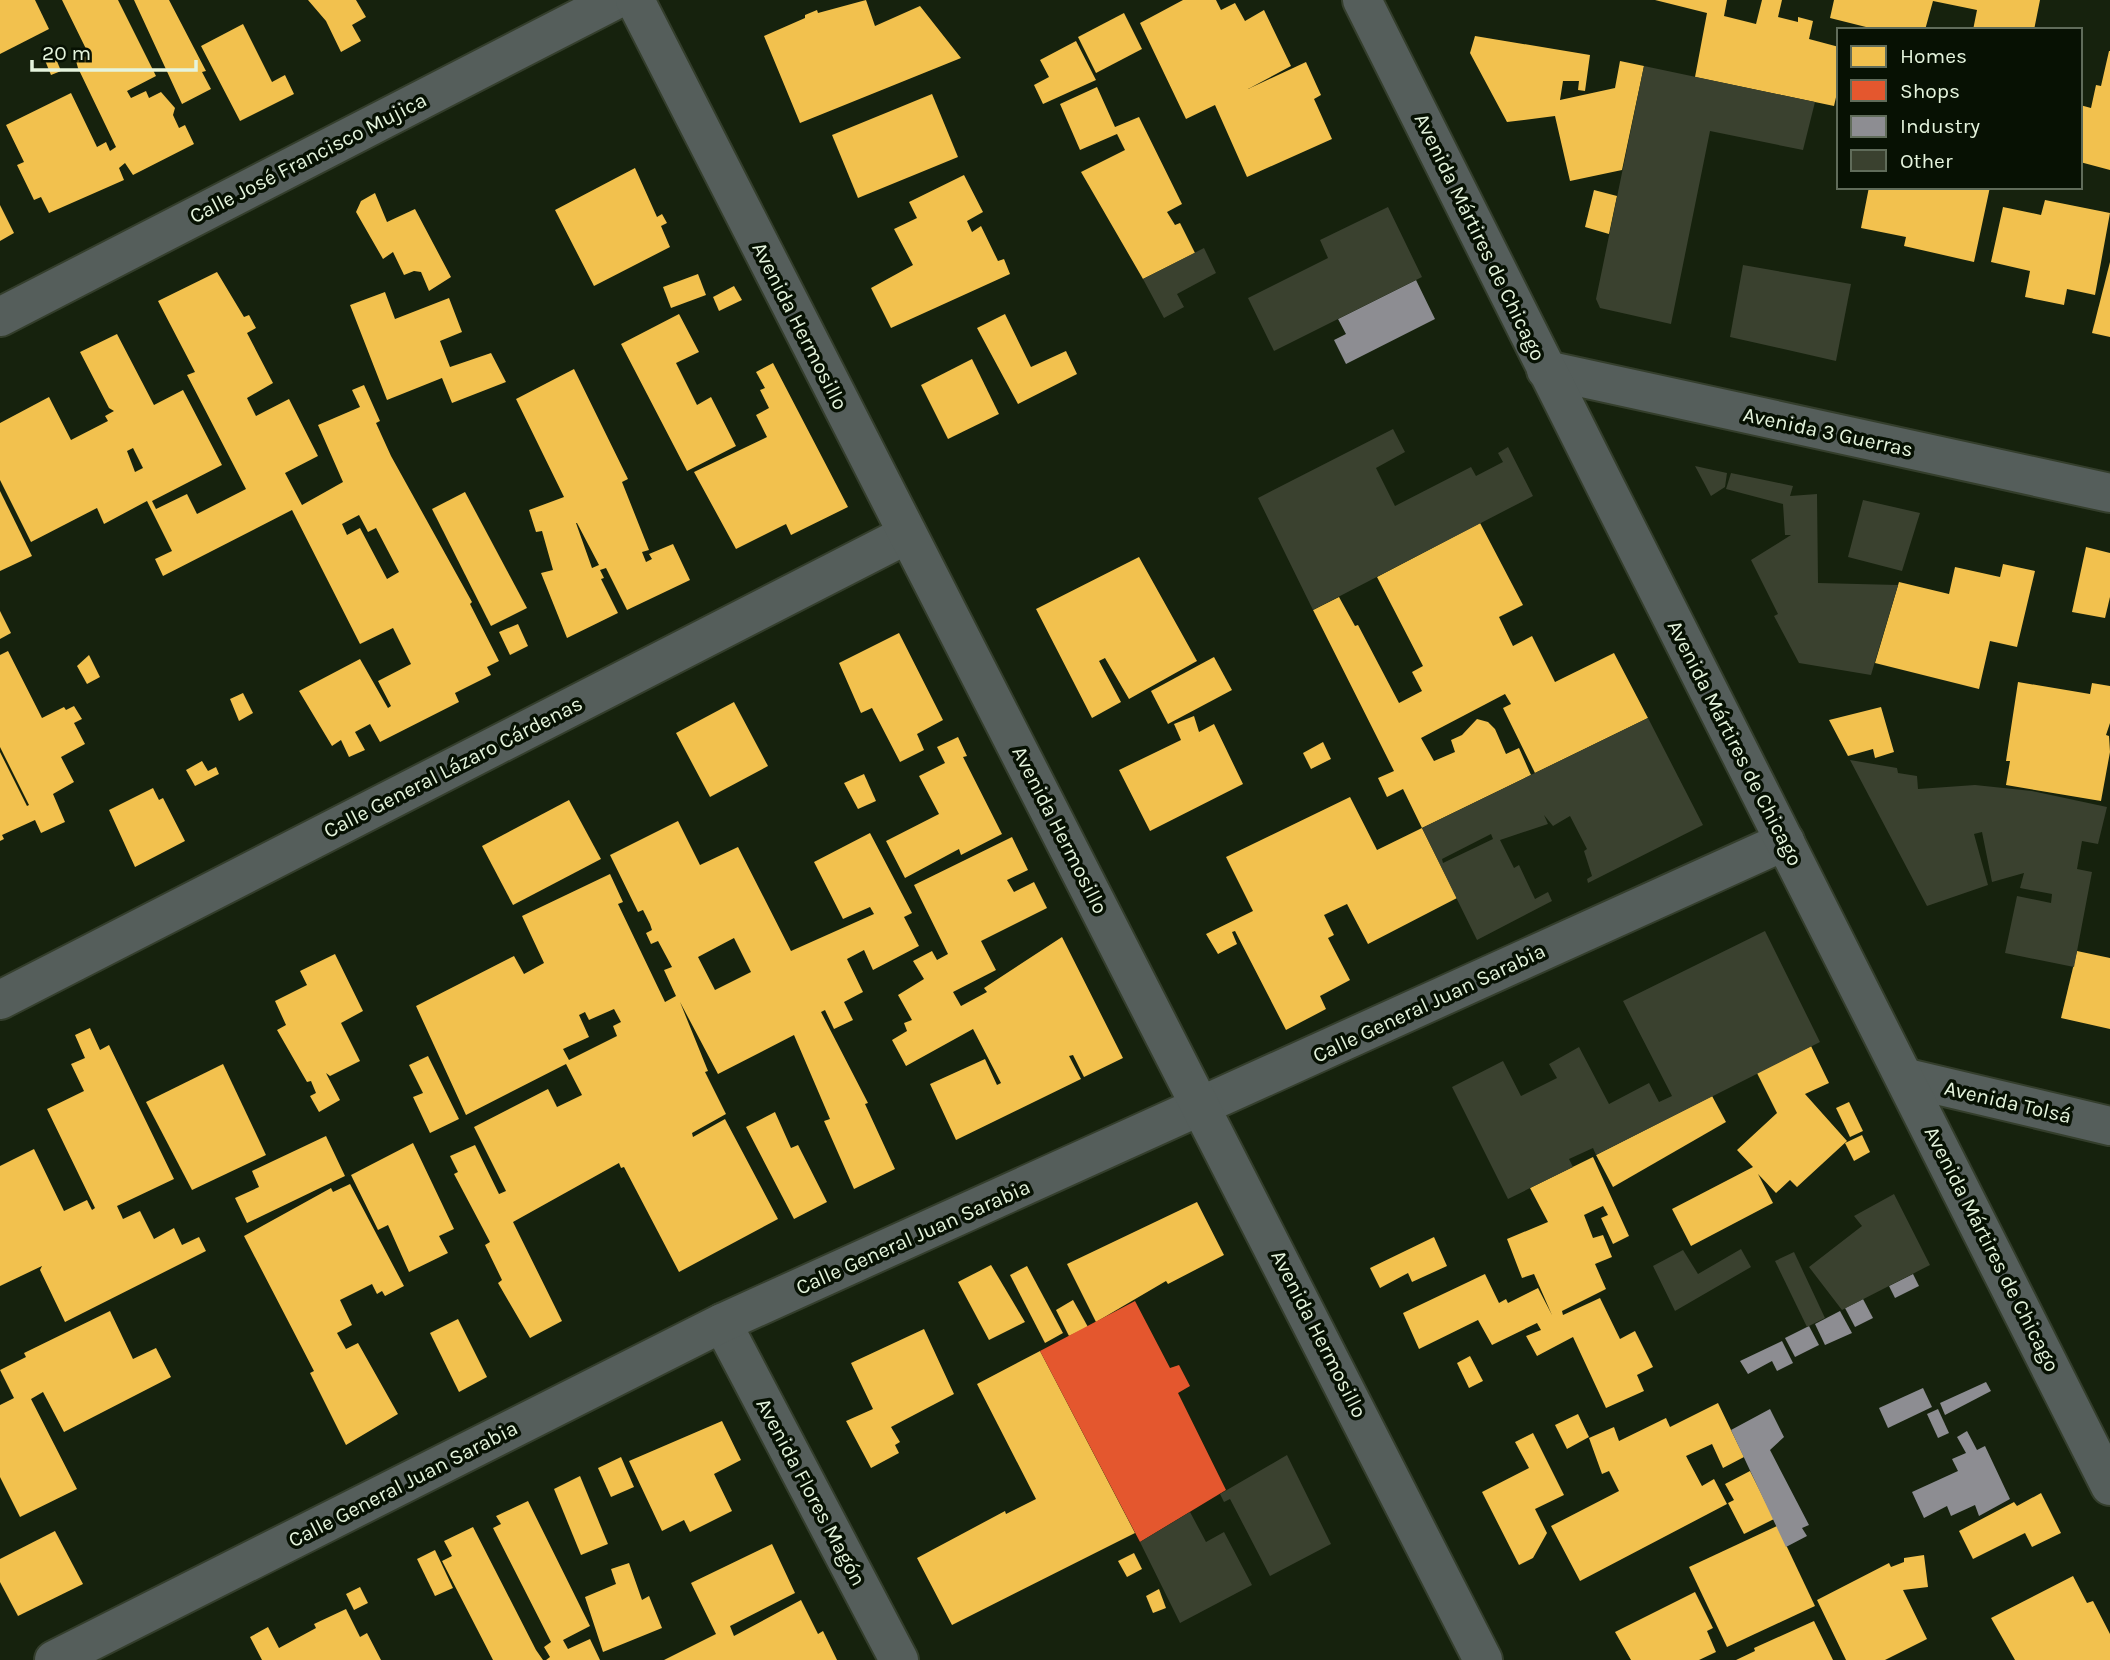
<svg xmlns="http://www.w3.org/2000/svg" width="2110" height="1660" font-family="Karla,sans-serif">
	<rect width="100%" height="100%" fill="#16220d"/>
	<g fill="#f2c14e" fill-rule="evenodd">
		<polygon points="0,0 35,0 49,29 0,54"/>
		<polygon points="62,0 118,0 156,76 127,91 131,98 146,91 149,98 161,92 175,108 173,115 179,128 185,125 194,144 133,175 125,163 119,168 124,180 49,213 41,197 34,200 17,165 24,162 6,125 71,93 97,147 106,142 110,151 116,147 78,68 76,61 89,55"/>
		<polygon points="134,0 169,0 206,71 202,72 211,89 182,104"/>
		<polygon points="308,0 356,0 366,17 352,25 361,41 341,52 326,21"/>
		<polygon points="866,0 875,26 920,6 961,58 800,123 764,36 805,18 805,15 817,10 818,13"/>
		<polygon points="1183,0 1216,0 1221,10 1235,3 1245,21 1264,10 1291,66 1248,89 1306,62 1321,95 1314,99 1332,139 1247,177 1215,105 1186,119 1140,23"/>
		<polygon points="1655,0 1727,0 1724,16 1756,24 1762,0 1782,0 1778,17 1798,22 1798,17 1813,21 1809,39 1839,47 1839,84 1834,106 1695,77 1707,13"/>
		<polygon points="1834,0 2040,0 2034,30 1973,30 1977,10 1933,1 1925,30 1878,30 1830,18"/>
		<polygon points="1124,13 1142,49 1096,73 1078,37"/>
		<polygon points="243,24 272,82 285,75 294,94 240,121 201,46"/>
		<polygon points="1475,36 1590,55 1585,91 1578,90 1579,81 1563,81 1560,100 1615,88 1620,61 1644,66 1622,170 1570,181 1555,116 1507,122 1470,53"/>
		<polygon points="1076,41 1096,80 1043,104 1034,85 1049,77 1040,60"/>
		<polygon points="2109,51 2110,51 2110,170 2080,162 2080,105 2091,108 2096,85 2101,86"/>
		<polygon points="54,54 61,71 51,75 44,58"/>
		<polygon points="1097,87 1115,127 1139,117 1182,204 1167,212 1175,225 1180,223 1195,253 1143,279 1081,172 1125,150 1117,134 1080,150 1060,104"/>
		<polygon points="932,94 958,157 858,198 832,135"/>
		<polygon points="635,168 657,217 662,214 667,223 661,226 670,247 594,286 555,210"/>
		<polygon points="964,175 983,212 967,221 972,232 981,226 998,261 1004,259 1010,274 891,328 871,288 913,265 894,229 917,218 909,202"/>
		<polygon points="1869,187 1990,187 1974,262 1904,246 1906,237 1861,228"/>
		<polygon points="1594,190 1617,196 1609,234 1585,227"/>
		<polygon points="375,193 387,222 415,209 451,277 429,291 421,272 414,271 404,275 393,252 383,259 356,212 361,201"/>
		<polygon points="2045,200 2110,213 2095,295 2067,289 2064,305 2025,297 2030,271 1991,262 2003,207 2041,215"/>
		<polygon points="0,205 14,233 0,241"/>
		<polygon points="2110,262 2110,337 2092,333"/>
		<path d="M217 272 244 317 249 315 256 328 247 333 273 383 247 398 256 416 289 399 318 456 285 473 302 505 343 482 318 425 360 407 352 390 364 385 380 421 376 423 391 456 472 602 470 604 499 661 487 667 491 675 455 693 459 702 380 742 370 724 355 732 365 750 349 757 341 740 332 746 299 691 360 659 388 708 391 706 378 681 411 664 393 628 360 644 292 510 163 576 155 559 172 551 147 501 104 524 97 508 31 542 0 480V423L49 397 71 440 108 421 105 416 114 411 109 408 80 352 117 334 154 405 183 390 222 465 152 501 156 509 187 494 197 514 246 489 187 375 195 372 158 301ZM133 448 143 468 135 472 127 451ZM359 515 368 532 376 528 399 572 387 579 360 528 347 535 342 524Z"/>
		<polygon points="698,274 706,295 671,308 663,287"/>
		<polygon points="734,286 742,300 719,311 713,297"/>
		<polygon points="385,292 395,319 449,298 462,332 440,341 450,367 491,353 506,382 452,403 442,378 387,400 350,305"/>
		<polygon points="679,314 699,352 676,363 697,405 711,397 736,446 687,471 621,344"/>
		<polygon points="1005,314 1031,367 1066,351 1077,374 1018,404 977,328"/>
		<polygon points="972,359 999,414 948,439 921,385"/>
		<polygon points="773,363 848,507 791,535 786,524 736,549 694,472 767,437 756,415 769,408 760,390 765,388 756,372"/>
		<path d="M574 369 628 479 622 482 649 550 642 552 646 562 652 559 649 554 673 544 690 580 627 610 606 568 600 570 604 578 601 579 618 613 567 638 541 573 553 570 542 531 536 532 529 510 564 497 516 399ZM576 523H577L599 565 592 568Z"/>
		<polygon points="0,491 32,556 0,571"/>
		<polygon points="465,492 527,608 491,626 432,509"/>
		<polygon points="1480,523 1523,605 1499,617 1513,646 1532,636 1555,682 1614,653 1648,718 1535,773 1503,708 1511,704 1505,694 1421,738 1434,761 1455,752 1451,740 1462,735 1477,719 1488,722 1495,729 1506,754 1519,748 1531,775 1422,828 1457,898 1368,944 1347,904 1324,915 1334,935 1328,938 1350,980 1320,996 1326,1009 1286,1030 1235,931 1232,932 1237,944 1218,954 1206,934 1253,911 1226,857 1350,797 1377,850 1422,828 1403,789 1387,797 1378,778 1394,771 1313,610 1339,597 1355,626 1358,625 1399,703 1422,691 1412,672 1423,666 1377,577"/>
		<polygon points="2086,547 2110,553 2110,597 2105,618 2072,612"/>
		<polygon points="1139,557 1197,661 1129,699 1105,658 1099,661 1121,702 1092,718 1036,609"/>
		<polygon points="2003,564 2035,571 2017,647 1990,641 1979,689 1875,663 1899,582 1949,594 1955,567 2000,577"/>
		<polygon points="0,611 11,633 0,639"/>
		<polygon points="518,624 528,646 510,655 499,632"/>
		<polygon points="899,633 943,720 917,734 924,750 900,762 872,708 861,713 839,663"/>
		<polygon points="8,651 42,718 64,707 66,710 74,706 82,719 74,723 85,744 61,757 74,782 53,794 65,822 41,833 35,820 2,835 4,839 0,841 0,752 27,806 29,805 0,747 0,655"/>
		<polygon points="89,655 100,677 87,684 77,666"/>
		<polygon points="1214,657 1232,690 1168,724 1151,691"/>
		<polygon points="2018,682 2090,694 2092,683 2110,686 2110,723 2106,735 2109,736 2110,752 2101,801 2006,785 2010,761 2006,761"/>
		<polygon points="243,693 253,713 239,721 230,699"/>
		<polygon points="734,702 768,766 710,797 676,733"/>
		<polygon points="1881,707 1894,752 1875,758 1873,749 1848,756 1829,720"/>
		<polygon points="1194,716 1199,732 1214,724 1243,784 1150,831 1119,770 1181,740 1174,724"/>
		<polygon points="958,737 967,756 963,757 1002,834 961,855 959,849 905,878 886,841 939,814 919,776 945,763 937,747"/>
		<polygon points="1323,742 1331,759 1311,769 1303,753"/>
		<polygon points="202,761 208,771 216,767 219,774 195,786 186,770"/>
		<polygon points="864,774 876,801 858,809 844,783"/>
		<polygon points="153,788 159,800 163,798 185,841 135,867 109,810"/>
		<polygon points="569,800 601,859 513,905 482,846"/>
		<path d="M678 821 700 865 738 847 791 951 874 914 870 907 843 919 814 862 870 833 912 913 904 917 919 946 873 970 864 950 847 959 863 992 844 1002 853 1020 834 1029 825 1010 821 1012 868 1103 865 1104 895 1169 854 1189 824 1121 830 1119 794 1035 718 1074 680 1002 708 1071 705 1072 726 1114 692 1133 693 1137 725 1119 778 1219 679 1272 624 1167 621 1168 619 1163 513 1222 562 1321 530 1338 498 1283 502 1280 485 1245 490 1242 454 1174 458 1172 450 1156 475 1145 499 1194 506 1191 474 1127 548 1089 557 1107 582 1095 566 1064 466 1115 416 1006 514 956 524 974 544 963 522 916 610 874 623 902 618 904 665 1002 676 996 664 970 672 967 658 941 651 944 646 933 652 930 650 924 643 910 638 912 610 855ZM734 938 751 972 715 990 698 957ZM614 1009 621 1022 613 1026 617 1036 569 1060 563 1049 589 1037 579 1015 585 1012 589 1020Z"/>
		<polygon points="1012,837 1028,870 1007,880 1014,892 1034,882 1047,908 981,941 996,970 953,992 961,1006 987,992 984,988 1062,937 1123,1058 1084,1077 1073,1055 1069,1056 1081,1079 956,1140 930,1084 985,1059 997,1085 1001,1083 973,1029 906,1066 892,1040 907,1031 904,1023 912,1020 898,995 924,979 913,961 932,951 937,960 948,954 914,885"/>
		<polygon points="2077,951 2110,958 2110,1029 2061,1018"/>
		<polygon points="335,954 363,1011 341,1023 360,1061 330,1076 326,1073 340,1100 319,1112 310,1096 316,1093 311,1081 307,1082 277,1030 286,1025 275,1001 307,985 300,971"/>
		<polygon points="90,1028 100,1050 109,1045 174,1179 117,1206 123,1219 140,1211 154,1239 174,1228 182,1245 199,1237 206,1251 65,1322 40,1270 42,1266 0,1286 0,1166 34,1149 64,1211 87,1200 92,1210 95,1208 47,1109 84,1091 71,1064 85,1058 75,1035"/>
		<polygon points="1811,1046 1829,1083 1805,1094 1847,1141 1797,1187 1790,1180 1776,1193 1758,1174 1773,1203 1691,1246 1672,1209 1753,1167 1737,1150 1777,1113 1757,1073"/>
		<polygon points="428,1056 459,1119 430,1133 413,1097 423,1093 409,1065"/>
		<polygon points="223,1064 266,1155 192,1190 146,1102"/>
		<polygon points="1712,1096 1726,1122 1613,1187 1596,1155"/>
		<polygon points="1849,1102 1863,1131 1850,1137 1836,1108"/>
		<polygon points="775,1112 791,1148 798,1145 827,1202 794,1219 746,1127"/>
		<polygon points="1862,1135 1870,1152 1854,1161 1845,1143"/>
		<polygon points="326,1136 345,1176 247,1223 235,1198 259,1187 252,1171"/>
		<polygon points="413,1143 454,1229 439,1236 448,1253 409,1272 388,1225 378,1230 351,1175"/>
		<polygon points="1593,1157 1629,1236 1613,1244 1601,1218 1608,1215 1603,1206 1584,1215 1593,1238 1603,1235 1612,1257 1595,1264 1606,1289 1562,1311 1563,1315 1600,1298 1620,1339 1635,1331 1653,1367 1637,1375 1644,1391 1606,1408 1573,1337 1537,1356 1526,1336 1541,1330 1537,1323 1492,1345 1478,1320 1419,1349 1403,1313 1485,1274 1499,1303 1506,1299 1508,1303 1538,1288 1552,1315 1534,1274 1522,1278 1507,1239 1548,1222 1530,1188"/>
		<polygon points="350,1184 404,1286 385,1296 382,1291 377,1294 372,1284 340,1300 352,1325 337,1333 346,1349 358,1343 398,1414 346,1445 310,1373 314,1371 244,1236 331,1188 333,1192"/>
		<polygon points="1197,1202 1224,1255 1168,1284 1166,1281 1096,1322 1067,1264"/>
		<polygon points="1434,1237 1447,1266 1412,1282 1408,1273 1380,1288 1370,1268"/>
		<polygon points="991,1265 1025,1322 989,1340 958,1282"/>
		<polygon points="1027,1266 1063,1333 1045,1343 1010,1275"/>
		<polygon points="1073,1300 1088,1327 1069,1336 1056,1310"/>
		<polygon points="110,1311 133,1359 156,1348 171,1377 64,1432 43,1392 31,1399 77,1489 20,1517 0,1477 0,1405 14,1398 0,1370 26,1357 24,1353"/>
		<polygon points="458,1319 487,1377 459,1392 430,1333"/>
		<polygon points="924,1329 954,1394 891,1427 900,1442 895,1445 899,1453 871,1468 846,1421 873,1409 851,1363"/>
		<polygon points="1040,1351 1135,1533 952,1625 917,1558 1005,1511 1006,1514 1036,1499 977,1384"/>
		<polygon points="1470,1356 1483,1381 1469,1388 1457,1363"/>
		<polygon points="1718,1403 1744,1457 1723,1468 1712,1444 1686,1456 1702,1486 1714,1479 1727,1504 1580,1581 1551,1526 1619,1491 1609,1471 1602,1474 1589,1438 1614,1427 1619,1441 1666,1418 1670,1427"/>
		<polygon points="1578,1414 1589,1437 1567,1449 1555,1425"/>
		<polygon points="722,1421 741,1460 714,1474 732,1511 690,1532 684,1520 662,1531 629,1461"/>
		<polygon points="1533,1433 1564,1495 1535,1509 1547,1533 1533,1558 1519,1565 1482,1492 1529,1468 1515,1442"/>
		<polygon points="621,1457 634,1487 611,1497 598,1468"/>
		<polygon points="1750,1471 1774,1519 1744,1534 1728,1503 1734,1500 1725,1484"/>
		<polygon points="580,1476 608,1544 581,1555 554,1489"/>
		<polygon points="2041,1493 2061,1533 2032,1547 2025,1533 1973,1559 1959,1531 2014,1502 2017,1506"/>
		<polygon points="528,1501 590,1626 563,1640 568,1649 590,1639 600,1660 546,1660 550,1657 544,1647 551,1642 493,1528 501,1524 496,1516"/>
		<polygon points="1777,1526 1815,1606 1727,1647 1689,1567"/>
		<polygon points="473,1527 536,1650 543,1660 493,1660 442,1561 452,1556 444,1541"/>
		<polygon points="55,1531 83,1584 18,1616 0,1582 0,1559"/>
		<polygon points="772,1544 795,1593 730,1626 734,1636 801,1600 818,1634 823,1631 837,1660 664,1660 716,1634 691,1583"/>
		<polygon points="435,1550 453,1588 435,1596 417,1559"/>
		<polygon points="1134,1553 1142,1569 1127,1577 1118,1561"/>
		<polygon points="1924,1555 1928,1587 1903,1590 1927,1639 1885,1660 1846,1660 1817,1600 1889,1563 1891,1567 1904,1562 1904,1558"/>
		<polygon points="629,1563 642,1600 649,1596 662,1628 603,1652 585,1597 616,1584 611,1569"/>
		<polygon points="2073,1576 2087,1603 2093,1601 2110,1634 2110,1660 2015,1660 1991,1618"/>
		<polygon points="360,1587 368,1603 354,1610 346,1594"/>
		<polygon points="1159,1589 1166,1608 1153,1613 1146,1596"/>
		<polygon points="1695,1592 1713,1628 1707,1631 1716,1652 1699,1660 1631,1660 1615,1632"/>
		<polygon points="346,1609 360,1637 367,1633 381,1660 262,1660 250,1637 268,1627 279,1648 316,1628 314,1624"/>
		<polygon points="1814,1621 1833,1660 1736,1660 1755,1651 1754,1648"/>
	</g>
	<polygon fill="#e4572e" points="1135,1301 1170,1368 1179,1365 1190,1386 1178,1393 1226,1490 1140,1542 1040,1351"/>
	<g fill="#8d8d92">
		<polygon points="1416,280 1435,319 1346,364 1334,340 1346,334 1338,319"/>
		<polygon points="1913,1274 1919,1286 1895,1298 1889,1286"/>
		<polygon points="1863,1299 1873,1318 1855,1327 1845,1308"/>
		<polygon points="1840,1311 1852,1333 1825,1345 1815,1324"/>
		<polygon points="1809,1326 1819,1345 1795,1357 1785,1338"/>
		<polygon points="1782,1341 1793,1363 1777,1371 1772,1361 1748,1374 1740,1361"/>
		<polygon points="1986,1382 1991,1391 1945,1415 1940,1403"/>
		<polygon points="1923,1388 1932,1407 1888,1428 1879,1408"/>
		<polygon points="1770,1409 1784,1437 1770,1450 1809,1525 1802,1528 1807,1536 1786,1547 1731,1430"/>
		<polygon points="1938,1409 1949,1433 1938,1438 1927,1414"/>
		<polygon points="1967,1431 1977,1450 1985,1446 2010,1499 1979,1516 1975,1505 1951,1516 1947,1506 1924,1518 1912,1492 1958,1471 1952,1459 1966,1453 1957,1437"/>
	</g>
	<g fill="#3a412f" fill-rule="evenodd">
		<polygon points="1644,66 1815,102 1803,150 1710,131 1671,324 1600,308 1596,299"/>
		<polygon points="1388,207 1422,277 1274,351 1248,298 1328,258 1320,240"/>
		<polygon points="1204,248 1216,273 1177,294 1184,307 1164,318 1143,279"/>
		<polygon points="1743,265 1851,284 1836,361 1730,337"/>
		<polygon points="1393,429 1405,452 1376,468 1395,506 1471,467 1476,476 1503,462 1498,453 1508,447 1533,496 1313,610 1258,498"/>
		<polygon points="1695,466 1727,473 1725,487 1711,496"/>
		<polygon points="1731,473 1793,486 1790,496 1817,494 1818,583 1898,585 1871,675 1799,663 1774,616 1778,614 1751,560 1791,535 1785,535 1783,504 1726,489"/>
		<polygon points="1863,500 1920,513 1902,571 1848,557"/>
		<path d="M1648 718 1703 825 1588 883 1587 879 1592 876 1584 851 1587 849 1570 816 1553 826 1544 815 1548 824 1500 840 1514 868 1519 865 1535 899 1548 892 1552 901 1477 940 1422 828ZM1491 834 1493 839 1443 863 1442 859Z"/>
		<polygon points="1850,760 1897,768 1898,773 1917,776 1918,789 1975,785 2032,791 2107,807 2098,844 2082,841 2077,869 2092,872 2074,967 2005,953 2017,896 2051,903 2052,894 2020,888 2024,873 1992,882 1982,832 1974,834 1988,885 1927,906"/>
		<polygon points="1765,931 1820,1042 1596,1155 1593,1148 1569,1159 1573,1167 1508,1199 1452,1087 1503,1061 1521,1096 1557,1078 1549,1064 1579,1047 1609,1104 1649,1083 1659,1102 1672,1096 1623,1001"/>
		<polygon points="1894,1194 1930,1265 1842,1310 1809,1267 1862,1226 1854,1216"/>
		<polygon points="1741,1249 1751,1267 1675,1311 1653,1266 1683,1250 1698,1274"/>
		<polygon points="1794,1252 1825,1318 1807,1327 1775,1261"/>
		<polygon points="1287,1455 1331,1544 1270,1576 1230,1499 1224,1502 1220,1494"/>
		<polygon points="1190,1512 1206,1542 1224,1532 1252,1585 1180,1623 1140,1542"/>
	</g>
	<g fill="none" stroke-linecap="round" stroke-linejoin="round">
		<g stroke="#343e2c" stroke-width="42">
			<g id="minor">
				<polyline points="0,317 615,0"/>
				<polyline points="1546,370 2110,493"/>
				<polyline points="0,1000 906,535"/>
				<polyline points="1907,1078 2110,1126"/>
				<polyline points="722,1323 899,1660"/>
				<polyline points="54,1660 722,1323 1785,841"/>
			</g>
		</g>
		<g stroke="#343e2c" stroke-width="42">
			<g id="tertiary">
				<path d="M635 0C916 554 1203 1105 1483 1660"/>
				<path d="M1362 0C1608 497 1862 989 2110 1486"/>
			</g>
		</g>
		<use href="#minor" stroke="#555e5b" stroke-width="38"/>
		<use href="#tertiary" stroke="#555e5b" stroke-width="38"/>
	</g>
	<g text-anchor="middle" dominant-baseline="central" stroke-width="7" stroke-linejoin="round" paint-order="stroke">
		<g font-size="21" fill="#e5f4dd" stroke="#071103">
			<text transform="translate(308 158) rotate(-27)">Calle José Francisco Mujica</text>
			<text transform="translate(1480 237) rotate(64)">Avenida Mártires de Chicago</text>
			<text transform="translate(800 326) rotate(63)">Avenida Hermosillo</text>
			<text transform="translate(1828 432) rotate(12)">Avenida 3 Guerras</text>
			<text transform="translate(1735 743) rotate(63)">Avenida Mártires de Chicago</text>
			<text transform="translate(453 767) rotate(-27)">Calle General Lázaro Cárdenas</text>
			<text transform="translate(1060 830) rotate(63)">Avenida Hermosillo</text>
			<text transform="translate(1429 1003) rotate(-25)">Calle General Juan Sarabia</text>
			<text transform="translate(2008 1102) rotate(13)">Avenida Tolsá</text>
			<text transform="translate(913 1237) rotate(-24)">Calle General Juan Sarabia</text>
			<text transform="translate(1992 1249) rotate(63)">Avenida Mártires de Chicago</text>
			<text transform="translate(1319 1334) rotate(63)">Avenida Hermosillo</text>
			<text transform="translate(403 1484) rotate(-27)">Calle General Juan Sarabia</text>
			<text transform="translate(811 1492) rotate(62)">Avenida Flores Magón</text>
		</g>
	</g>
	<rect x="1837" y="28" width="245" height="161" fill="#071103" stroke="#606c5a" stroke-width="2"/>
	<rect x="1851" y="46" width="35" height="21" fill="#f2c14e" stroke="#606c5a" stroke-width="2"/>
	<text x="1900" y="63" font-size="21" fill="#e5f4dd">Homes</text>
	<rect x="1851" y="80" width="35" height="21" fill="#e4572e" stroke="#606c5a" stroke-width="2"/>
	<text x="1900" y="98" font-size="21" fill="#e5f4dd">Shops</text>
	<rect x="1851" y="116" width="35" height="21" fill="#8d8d92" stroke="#606c5a" stroke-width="2"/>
	<text x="1900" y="133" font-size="21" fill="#e5f4dd">Industry</text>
	<rect x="1851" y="150" width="35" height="21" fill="#3a412f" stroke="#606c5a" stroke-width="2"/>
	<text x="1900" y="168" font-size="21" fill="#e5f4dd">Other</text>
	<path d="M32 60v10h164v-10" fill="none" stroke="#e5f4dd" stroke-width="3.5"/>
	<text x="42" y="60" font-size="21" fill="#e5f4dd" stroke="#071103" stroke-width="5" paint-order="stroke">20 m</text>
</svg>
